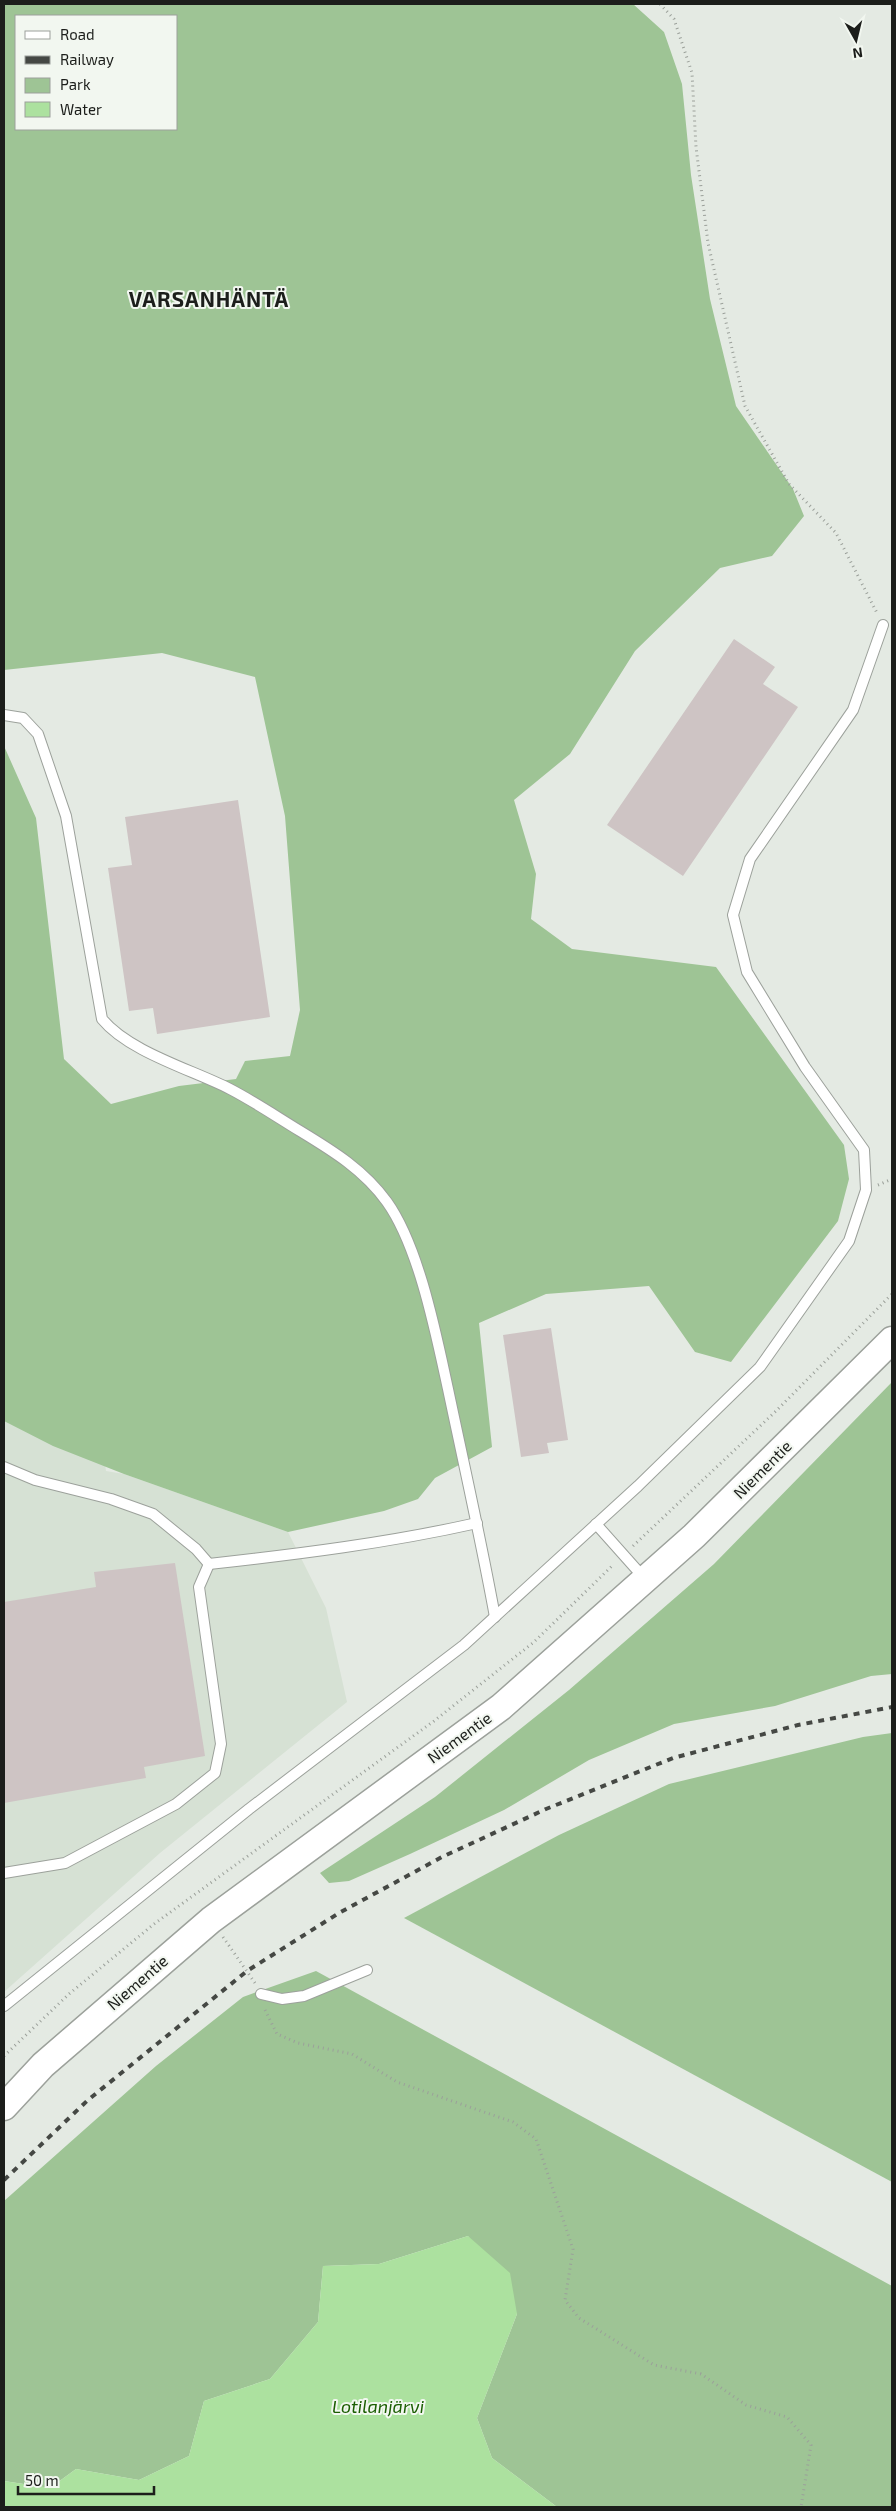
<svg xmlns="http://www.w3.org/2000/svg" width="896" height="2511" font-family="'Exo 2',sans-serif">
	<rect width="100%" height="100%" fill="#e4eae3"/>
	<polygon fill="#d6e1d4" points="4,1013 100,1431 106,1471 124,1474 288,1532 326,1608 347,1702 160,1853 4,1992"/>
	<g fill="#9ec495" fill-rule="evenodd">
		<path d="M4 4H633L664 32 682 84 691 175 710 299 736 406 793 489 804 516 772 556 720 568 635 651 570 754 514 800 536 874 531 919 572 949 716 967 844 1145 849 1179 838 1221 731 1362 695 1352 649 1286 546 1294 479 1323 492 1447 435 1478 418 1499 384 1511 288 1532 124 1474 53 1446 4 1421V746L36 818 64 1059 111 1104 179 1086 236 1079 245 1061 290 1056 300 1010 285 816 255 677 162 653 4 670ZM16 16H176V129H16Z"/>
		<polygon points="892,1382 892,1674 871,1676 775,1706 674,1724 589,1760 504,1810 410,1854 349,1881 329,1883 320,1873 435,1797 569,1690 714,1564"/>
		<polygon points="892,1733 892,2182 404,1918 559,1835 669,1784 863,1737"/>
		<polygon points="316,1971 892,2286 892,2507 557,2507 492,2458 477,2418 517,2314 468,2236 379,2264 323,2266 318,2322 270,2379 204,2401 189,2456 139,2480 76,2469 50,2488 4,2481 4,2201 156,2066 243,1997"/>
	</g>
	<polygon fill="#ace19f" points="468,2236 510,2273 517,2314 477,2418 492,2458 557,2507 4,2507 4,2481 50,2488 76,2469 139,2480 189,2456 204,2401 270,2379 318,2322 323,2266 379,2264"/>
	<g fill="#cec4c4">
		<polygon points="734,639 775,667 763,684 798,707 683,876 607,825"/>
		<polygon points="238,800 270,1017 157,1034 153,1008 129,1011 108,868 132,865 125,817"/>
		<polygon points="551,1328 568,1440 547,1443 549,1453 521,1457 503,1335"/>
		<polygon points="175,1563 205,1756 144,1767 146,1778 4,1803 4,1602 96,1587 94,1572"/>
	</g>
	<g fill="none" stroke-linecap="round" stroke-linejoin="round">
		<g stroke="#9ca19b" stroke-width="12">
			<g id="lane">
				<path d="M4 715 23 718 38 734 66 816 102 1019C129 1052 193 1070 230 1089 255 1102 277 1117 300 1131 333 1151 364 1170 387 1202 419 1247 436 1334 448 1389 464 1465 481 1540 495 1617"/>
				<polyline points="4,1467 35,1480 111,1499 153,1514 196,1549 209,1564"/>
				<polyline points="596,1524 645,1579"/>
				<path d="M209 1564C299 1554 388 1543 477 1523"/>
				<polyline points="4,1873 65,1863 176,1804 215,1773 221,1744 199,1587 209,1564"/>
				<polyline points="261,1994 282,1999 304,1996 367,1970"/>
				<polyline points="4,2006 249,1809 464,1645 638,1486 760,1367 849,1241 866,1190 864,1150 805,1067 747,972 733,915 750,859 853,710 883,625"/>
			</g>
		</g>
		<g stroke="#9ca19b" stroke-width="29">
			<polyline id="secondary" points="4,2107 43,2065 211,1920 501,1707 694,1536 892,1340"/>
		</g>
		<g stroke="#9ba09a" stroke-width="3" stroke-dasharray="1 4" stroke-linecap="butt">
			<polyline points="660,4 674,19 692,73 696,147 708,243 745,406 789,484 836,533 877,613"/>
			<polyline points="878,1185 892,1179"/>
			<polyline points="633,1546 776,1411 892,1294"/>
			<polyline points="223,1937 255,1983"/>
			<polyline points="265,2010 277,2034 298,2043 352,2054 397,2082 513,2122 536,2139 573,2249 565,2300 579,2318 654,2365 701,2374 746,2405 787,2417 811,2445 801,2507"/>
			<polyline points="4,2056 69,1994 154,1924 434,1721 534,1642 614,1564"/>
		</g>
		<use href="#lane" stroke="#fff" stroke-width="10"/>
		<use href="#secondary" stroke="#fff" stroke-width="26"/>
		<polyline stroke="#454844" stroke-width="4" stroke-dasharray="6 6" stroke-linecap="butt" points="4,2180 88,2100 247,1971 339,1913 442,1857 546,1809 673,1758 798,1725 892,1707"/>
	</g>
	<g text-anchor="middle" dominant-baseline="central" stroke-width="4" stroke-linejoin="round" paint-order="stroke">
		<g font-size="16" fill="#1c1e1b" stroke="#f2f7f0">
			<text transform="translate(762 1469) rotate(-45)">Niementie</text>
			<text transform="translate(459 1737) rotate(-36)">Niementie</text>
			<text transform="translate(137 1982) rotate(-41)">Niementie</text>
		</g>
		<g font-size="18" font-style="italic" fill="#1b5e02" stroke="#f2f7f0">
			<text x="378" y="2406">Lotilanjärvi</text>
		</g>
		<g font-size="21" font-weight="bold" letter-spacing="1" fill="#1c1e1b" stroke="#f2f7f0">
			<text x="209" y="298">VARSANHÄNTÄ</text>
		</g>
	</g>
	<rect width="896" height="2511" fill="none" stroke="#1c1e1b" stroke-width="10"/>
	<rect x="15" y="15" width="162" height="115" fill="#f2f7f0" stroke="#9ca09b"/>
	<rect x="25" y="31" width="25" height="8" fill="#ffffff" stroke="#9ca09b"/>
	<text x="60" y="40" font-size="15" fill="#1c1e1b">Road</text>
	<rect x="25" y="56" width="25" height="8" fill="#454844" stroke="#9ca09b"/>
	<text x="60" y="65" font-size="15" fill="#1c1e1b">Railway</text>
	<rect x="25" y="78" width="25" height="15" fill="#9ec495" stroke="#9ca09b"/>
	<text x="60" y="90" font-size="15" fill="#1c1e1b">Park</text>
	<rect x="25" y="102" width="25" height="15" fill="#ace19f" stroke="#9ca09b"/>
	<text x="60" y="115" font-size="15" fill="#1c1e1b">Water</text>
	<g transform="translate(856 40) rotate(172)" stroke="#f2f7f0" stroke-width="4" paint-order="stroke">
	<path d="M0-4L9 19L0 12L-9 19Z" fill="#1c1e1b"/>
	<text y="-8" font-size="14" font-weight="bold" text-anchor="middle" fill="#1c1e1b">N</text>
	</g>
	<path d="M18 2486v8h136v-8" fill="none" stroke="#1c1e1b" stroke-width="2.5"/>
	<text x="25" y="2486" font-size="15" fill="#1c1e1b" stroke="#f2f7f0" stroke-width="4" paint-order="stroke">50 m</text>
</svg>
